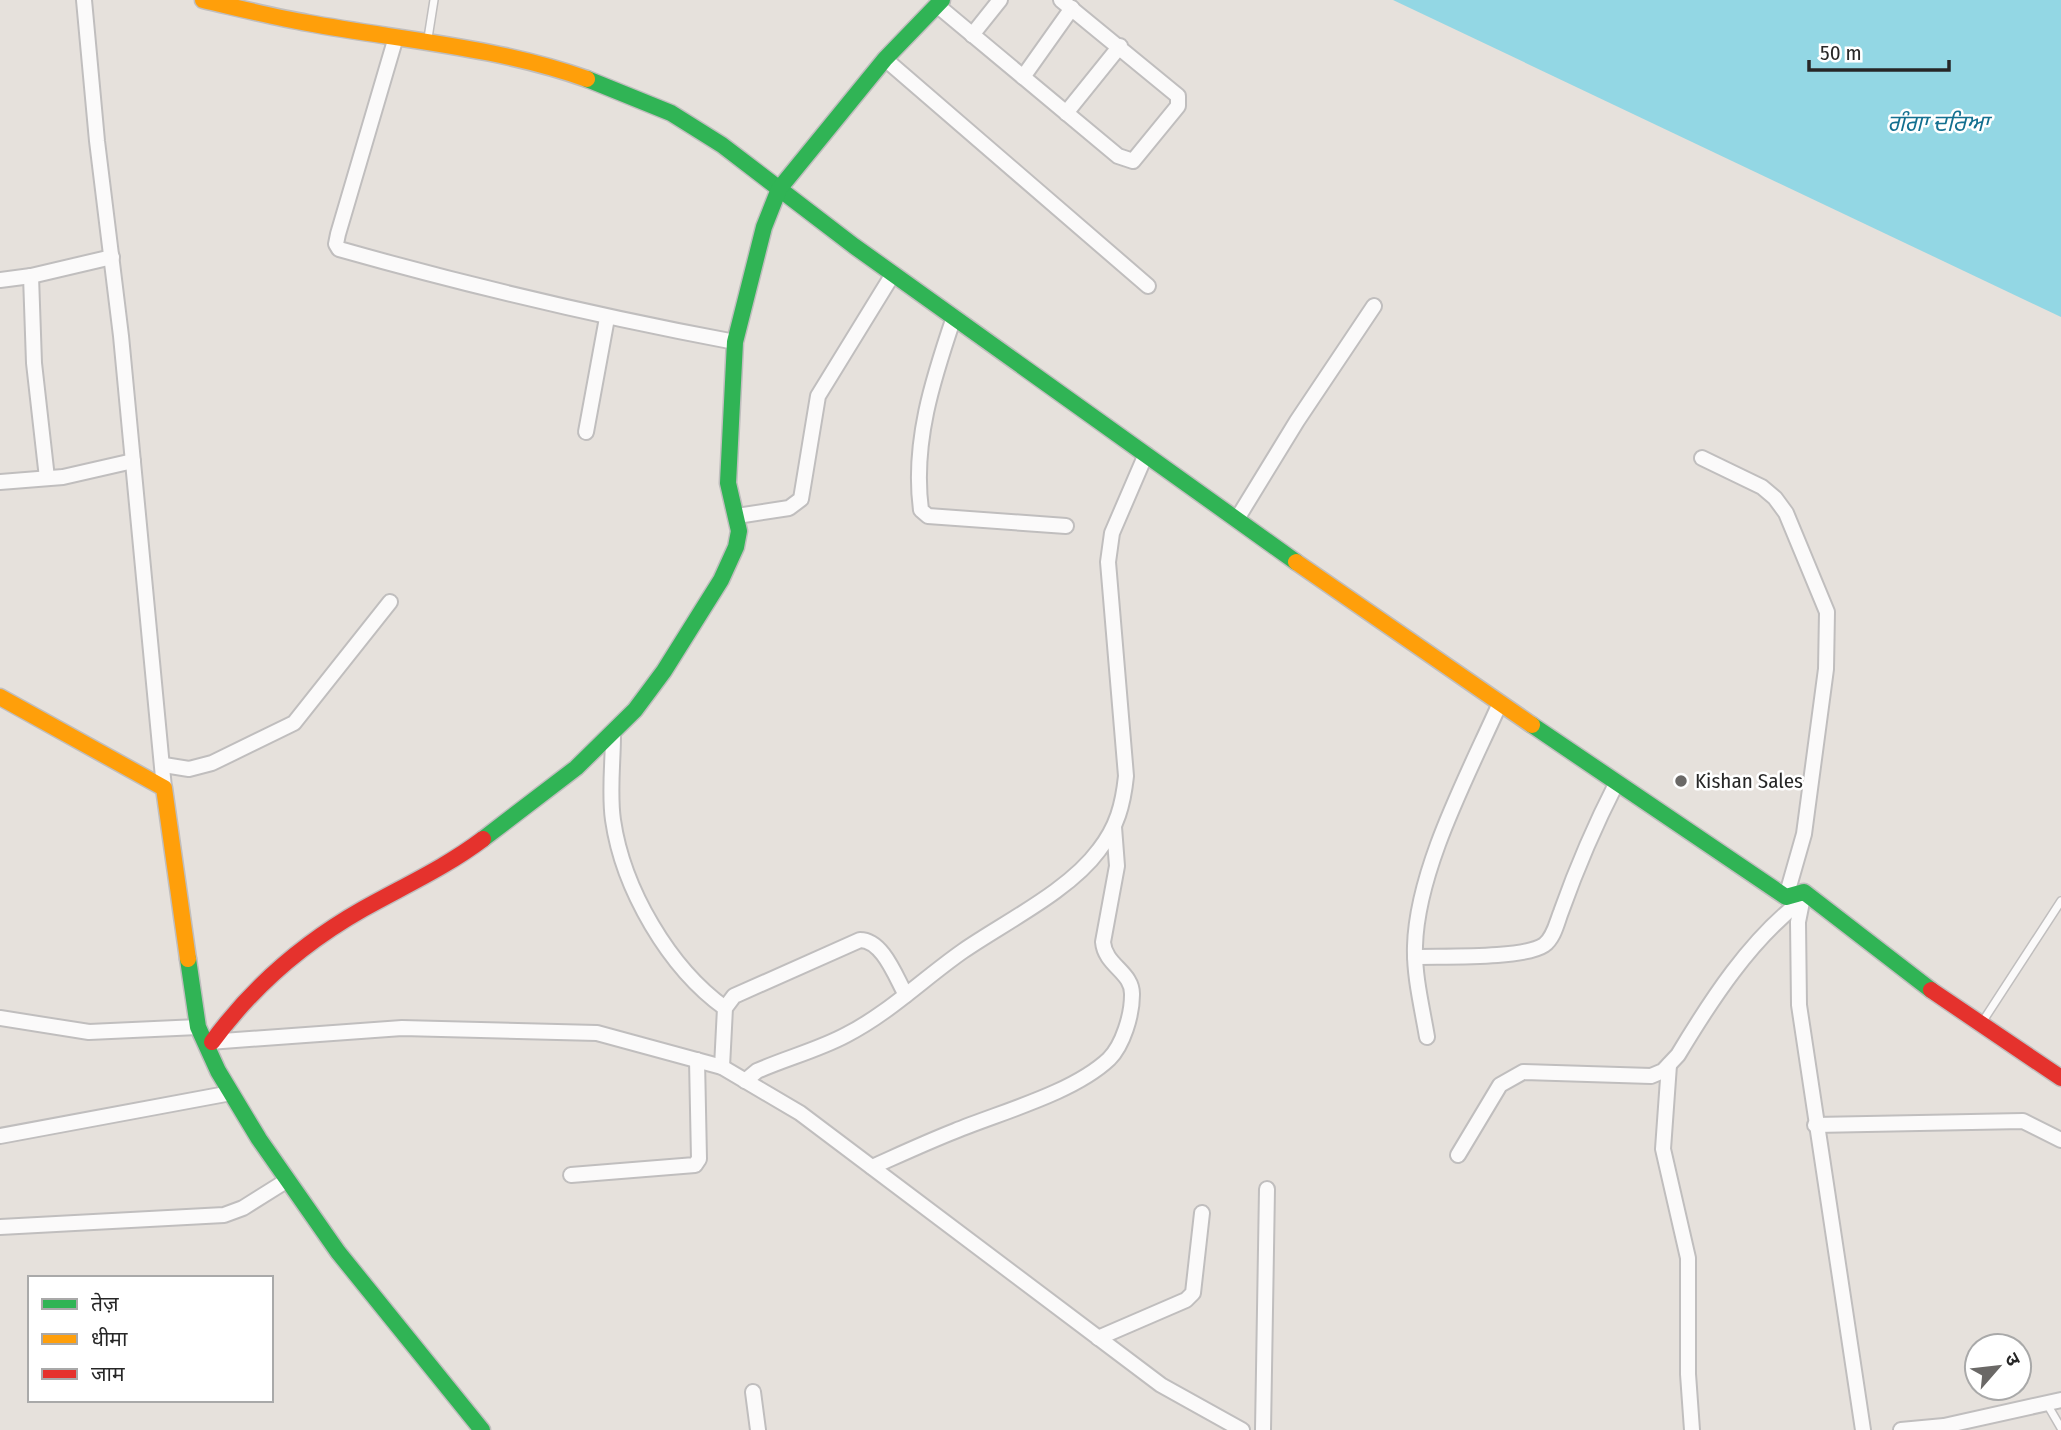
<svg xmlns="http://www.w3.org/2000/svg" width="2061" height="1430" font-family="'Fira Sans Condensed','Noto Sans Devanagari','Noto Sans Gurmukhi',sans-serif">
	<rect width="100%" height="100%" fill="#e6e1dc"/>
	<polygon fill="#93d7e4" points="1393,0 2061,0 2061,317"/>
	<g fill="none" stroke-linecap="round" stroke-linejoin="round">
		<g stroke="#c0bebe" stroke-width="10">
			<g id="lane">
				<polyline points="428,38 434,0"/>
				<polyline points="1981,1024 2061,901"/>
				<polyline points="2047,1404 2061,1428"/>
			</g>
		</g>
		<g stroke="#c0bebe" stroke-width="18">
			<g id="street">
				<polyline points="84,0 97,141 121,336 164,788"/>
				<polyline points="938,6 1118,156 1133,161 1178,106 1178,96 1061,0"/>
				<polyline points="972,35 1000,0"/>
				<path d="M396 37 338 234 336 244 339 249C470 286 601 317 735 342"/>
				<polyline points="885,59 1148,286"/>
				<polyline points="1023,77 1072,8"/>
				<polyline points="1066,113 1120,46"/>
				<polyline points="31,276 34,363 47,478"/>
				<polyline points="0,280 31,276 112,257"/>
				<path d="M954 317C933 379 912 443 921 510L928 516 1066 526"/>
				<polyline points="586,432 607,318"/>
				<polyline points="1702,458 1762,487 1775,498 1786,513 1827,612 1826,669 1804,834 1786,897"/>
				<polyline points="0,482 63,477 133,461"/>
				<polyline points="737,516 789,508 801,499 818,396 893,274"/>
				<polyline points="1237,519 1297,421 1374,306"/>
				<path d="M613 735C613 763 609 793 613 820 623 889 669 968 725 1008"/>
				<polyline points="164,765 189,769 212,763 294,723 390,602"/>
				<polyline points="1804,892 1798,922 1799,1005 1863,1430"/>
				<path d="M1415 957C1443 956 1523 959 1544 945 1554 938 1557 922 1561 912 1577 867 1595 825 1617 782"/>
				<polyline points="0,1018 89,1032 198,1027"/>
				<path d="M1427 1037C1422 1007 1414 976 1415 946 1417 869 1469 773 1500 703"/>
				<polyline points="209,1042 402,1028 597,1033 722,1067 800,1113 1161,1385 1242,1430"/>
				<polyline points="1669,1065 1663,1149 1688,1258 1688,1374 1692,1430"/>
				<path d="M722 1067 725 1008 734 996 860 940C883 940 896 978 906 995"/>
				<path d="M745 1081 757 1071C786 1058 818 1050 846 1035 889 1013 923 979 963 951 1005 922 1069 891 1099 850 1117 827 1123 805 1126 776L1108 562 1112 533 1146 454"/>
				<polyline points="1815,1125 2023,1121 2061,1140"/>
				<polyline points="0,1136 231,1093"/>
				<path d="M1458 1155 1500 1085 1523 1072 1651 1076 1663 1071 1678 1055C1711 1000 1750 940 1801 901"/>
				<path d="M872 1167C899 1155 927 1142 955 1131 1001 1112 1073 1093 1109 1059 1123 1045 1132 1015 1132 995 1133 972 1105 966 1103 942L1117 866 1114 827"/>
				<polyline points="571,1175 695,1165 699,1159 697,1060"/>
				<polyline points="0,1227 224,1215 243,1208 286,1181"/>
				<polyline points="1098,1338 1186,1300 1193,1293 1202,1213"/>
				<polyline points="753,1392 758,1430"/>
				<polyline points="1263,1430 1267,1189"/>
				<polyline points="1901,1430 1944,1426 2061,1400"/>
			</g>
		</g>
		<g stroke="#c0bebe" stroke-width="19">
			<g id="fast">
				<polyline points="587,79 671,113 722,145 854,246 1296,562"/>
				<polyline points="1532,725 1786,897 1804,892 1931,990"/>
				<polyline points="483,839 576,768 635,710 664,671 721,580 736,547 739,531 728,483 735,342 764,227 779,189 885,59 942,0"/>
				<polyline points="188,959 198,1027 218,1071 259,1139 338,1252 482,1430"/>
			</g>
		</g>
		<g stroke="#c0bebe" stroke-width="19">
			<g id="slow">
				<path d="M203 0C238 8 273 17 308 23 401 40 498 47 587 79"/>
				<polyline points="1296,562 1532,725"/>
				<polyline points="0,697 164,788 188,959"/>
			</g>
		</g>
		<g stroke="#c0bebe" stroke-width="19">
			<g id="jam">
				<polyline points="1931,990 2061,1078"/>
				<path d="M212 1042C253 986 303 943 363 909 404 886 446 867 483 839"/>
			</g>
		</g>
		<use href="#lane" stroke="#fbfafa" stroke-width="7"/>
		<use href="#street" stroke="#fbfafa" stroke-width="14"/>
		<use href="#fast" stroke="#30b455" stroke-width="16"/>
		<use href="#slow" stroke="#ff9f0a" stroke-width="16"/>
		<use href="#jam" stroke="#e5322d" stroke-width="16"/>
	</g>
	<circle fill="#6a6866" stroke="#fff" stroke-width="2.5" cx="1681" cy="781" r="7"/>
	<g text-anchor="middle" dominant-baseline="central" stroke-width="5" stroke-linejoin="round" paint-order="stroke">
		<g font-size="21" fill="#272727" stroke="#fff" text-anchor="start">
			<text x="1695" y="781">Kishan Sales</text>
		</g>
		<g font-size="23" font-style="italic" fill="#137090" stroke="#fff">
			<text x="1938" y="123">ਗੰਗਾ ਦਰਿਆ</text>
		</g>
	</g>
	<rect x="28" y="1276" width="245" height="126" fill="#ffffff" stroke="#a9a9a9" stroke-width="2"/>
	<rect x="42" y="1299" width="35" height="10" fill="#30b455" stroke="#a9a9a9" stroke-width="2"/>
	<text x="91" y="1311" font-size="21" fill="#272727">तेज़</text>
	<rect x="42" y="1334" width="35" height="10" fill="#ff9f0a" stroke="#a9a9a9" stroke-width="2"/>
	<text x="91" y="1346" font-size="21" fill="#272727">धीमा</text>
	<rect x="42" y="1369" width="35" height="10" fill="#e5322d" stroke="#a9a9a9" stroke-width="2"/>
	<text x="91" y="1381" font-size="21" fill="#272727">जाम</text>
	<g transform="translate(1998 1367) rotate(62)"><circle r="33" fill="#ffffff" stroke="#a9a9a9" stroke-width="2"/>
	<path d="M0-5L12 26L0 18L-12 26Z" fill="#6a6866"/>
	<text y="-10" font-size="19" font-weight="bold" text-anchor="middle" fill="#272727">उ</text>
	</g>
	<path d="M1809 60v10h140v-10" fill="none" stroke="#272727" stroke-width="3.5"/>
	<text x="1820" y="60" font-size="21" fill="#272727" stroke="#ffffff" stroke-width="5" paint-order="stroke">50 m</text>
</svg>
